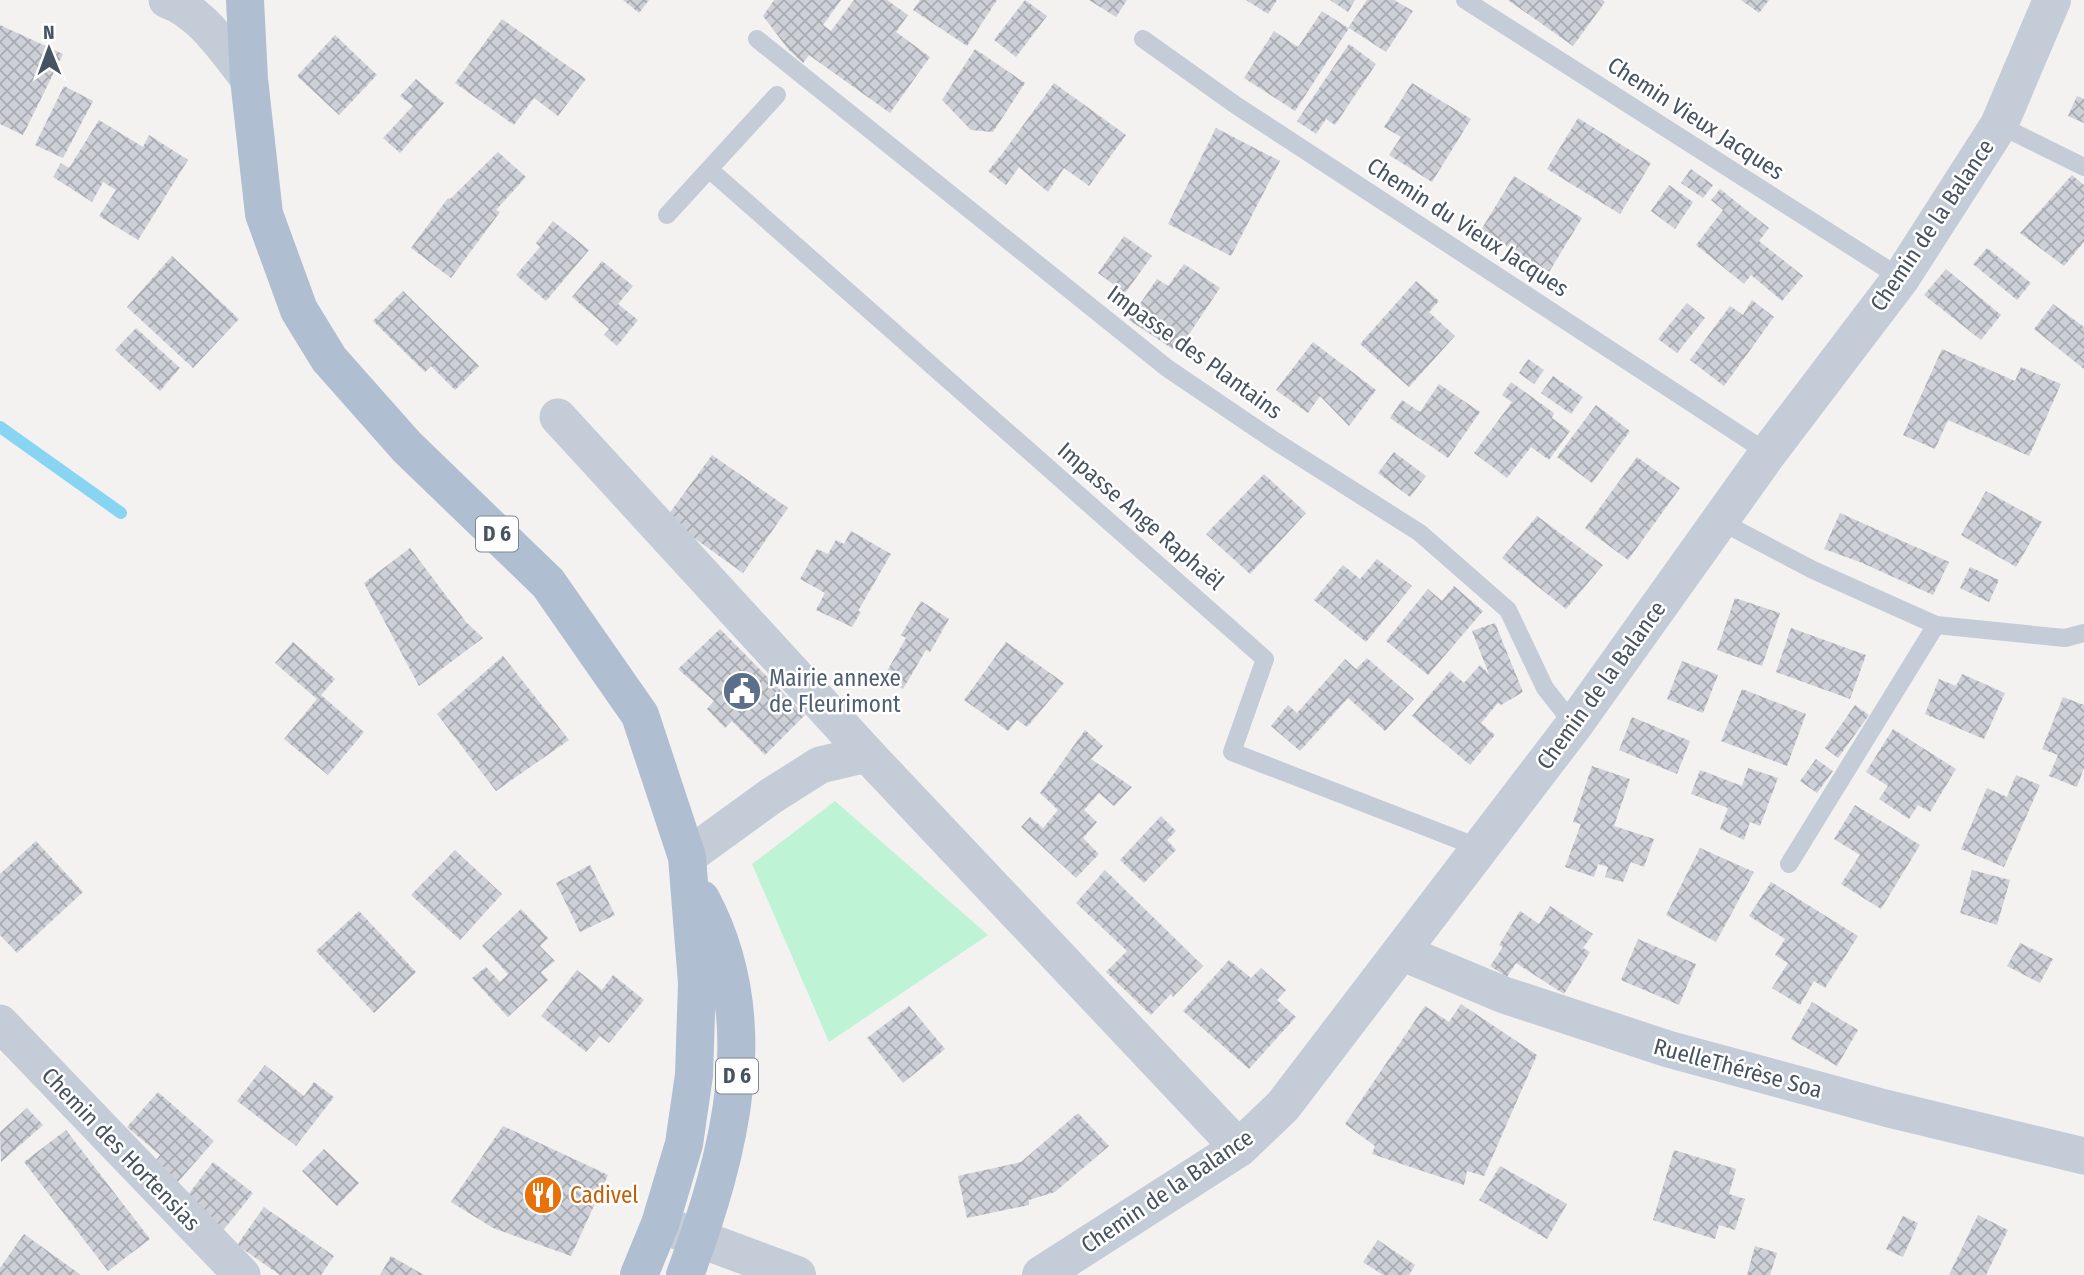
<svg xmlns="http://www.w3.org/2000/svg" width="2084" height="1275" font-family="'Fira Sans Condensed',sans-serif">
	<defs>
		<pattern id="building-cross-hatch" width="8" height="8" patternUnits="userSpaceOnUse" patternTransform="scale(1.75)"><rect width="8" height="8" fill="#cdd0d6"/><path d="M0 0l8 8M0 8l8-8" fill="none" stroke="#a8abb1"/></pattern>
	</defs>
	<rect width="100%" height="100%" fill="#f4f1f1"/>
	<polygon fill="#bef3d6" points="835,801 988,935 829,1042 752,864"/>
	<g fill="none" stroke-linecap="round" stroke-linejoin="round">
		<polyline stroke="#88d5f3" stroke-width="12" points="0,427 121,513"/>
	</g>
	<g fill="url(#building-cross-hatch)">
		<polygon points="623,0 649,0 639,13"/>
		<polygon points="774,0 841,0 823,25 831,31 854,0 887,0 908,15 896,32 930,57 890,113 809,55 803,63 788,49 763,16"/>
		<polygon points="920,0 997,0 967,46 913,10"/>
		<polygon points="1025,0 1047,16 1016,57 994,40"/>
		<polygon points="1089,0 1127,0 1116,17"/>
		<polygon points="1246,0 1277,0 1268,14"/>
		<polygon points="1330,0 1355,0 1348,12"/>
		<polygon points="1367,0 1394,0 1413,11 1386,52 1349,28 1295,111 1244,78 1274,31 1298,47 1322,11 1348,28"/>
		<polygon points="1508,0 1603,0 1605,2 1573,46"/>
		<polygon points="1741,0 1769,0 1759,13"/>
		<polygon points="502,19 586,79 558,116 534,98 514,125 455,83"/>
		<polygon points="0,25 63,54 23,135 0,124"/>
		<polygon points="335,35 377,75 339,115 297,76"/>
		<polygon points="1349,44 1376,64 1335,125 1326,119 1316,134 1297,121"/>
		<polygon points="975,49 1025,83 993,132 971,130 942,100"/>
		<polygon points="416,79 444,103 400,153 383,138 413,106 400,96"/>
		<polygon points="1054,83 1126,135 1089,186 1064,168 1048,192 1019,167 1006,185 988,171 1002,154"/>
		<polygon points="1412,83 1471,119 1432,182 1389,155 1401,137 1384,127"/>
		<polygon points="64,86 93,101 63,158 35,145"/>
		<polygon points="2077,96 2084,99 2084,123 2068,116"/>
		<polygon points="1578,118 1651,163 1620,214 1547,169"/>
		<polygon points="99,120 143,147 149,135 188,160 138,240 99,216 116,190 103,182 92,202 53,177 61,163 69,168"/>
		<polygon points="1216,128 1280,161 1231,256 1168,224"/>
		<polygon points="498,152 526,177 496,210 500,212 451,278 411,248 448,198 450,199"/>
		<polygon points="1691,169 1713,185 1703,198 1681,183"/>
		<polygon points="2072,175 2084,185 2084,242 2064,266 2020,233"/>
		<polygon points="1514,176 1582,218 1549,272 1481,230"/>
		<polygon points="1669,185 1693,202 1675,229 1651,211"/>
		<polygon points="1720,189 1769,228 1759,241 1803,276 1782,301 1751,275 1744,284 1696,245 1723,210 1711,200"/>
		<polygon points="553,221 589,250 546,301 516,275 540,247 536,243"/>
		<polygon points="1124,236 1152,256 1125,293 1098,273"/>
		<polygon points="1987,248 2031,283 2017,300 1973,264"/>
		<polygon points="172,256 239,319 193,368 127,307"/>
		<polygon points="602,261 633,286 618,304 638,320 617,346 604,335 609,329 572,297"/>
		<polygon points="1184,264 1220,288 1177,352 1129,320 1157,279 1168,286"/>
		<polygon points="1946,269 2001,315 1981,340 1924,295"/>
		<polygon points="1416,281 1439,301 1429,312 1455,336 1409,387 1360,344"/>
		<polygon points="403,291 479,366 455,390 431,366 425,372 373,321"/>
		<polygon points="1752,300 1774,317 1724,386 1690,360 1730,306 1743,315"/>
		<polygon points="1687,303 1705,318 1677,353 1658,339"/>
		<polygon points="2053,304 2084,327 2084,369 2034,329"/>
		<polygon points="136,328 180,368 160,391 115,350"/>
		<polygon points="1313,342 1376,390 1349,426 1320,396 1308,413 1276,390"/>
		<polygon points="1942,349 2015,381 2021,367 2061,384 2029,456 1948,420 1935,449 1903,435"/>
		<polygon points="1528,359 1544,370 1534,384 1519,373"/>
		<polygon points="1553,376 1583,397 1571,414 1541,393"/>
		<polygon points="1511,382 1554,413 1552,418 1570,431 1549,460 1531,447 1507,478 1474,453 1512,402 1502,395"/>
		<polygon points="1439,384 1480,412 1448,458 1390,418 1402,400 1420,412"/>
		<polygon points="1596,405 1630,431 1592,483 1557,457"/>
		<polygon points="1394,452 1426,476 1410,497 1378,473"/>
		<polygon points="712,455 788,508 743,573 666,518"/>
		<polygon points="1637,457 1680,488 1628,560 1585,528"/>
		<polygon points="1264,474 1306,513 1250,574 1206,534"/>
		<polygon points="1986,491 2042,522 2016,567 1961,535"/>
		<polygon points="1840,513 1949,562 1933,595 1860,562 1824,549"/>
		<polygon points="1537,516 1603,565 1566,609 1502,558"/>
		<polygon points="851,531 891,554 858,611 861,612 852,627 816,610 825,593 800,579 817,549 828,554 836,540 844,544"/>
		<polygon points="410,548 466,622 483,638 419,686 364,583"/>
		<polygon points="1377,559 1412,586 1366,642 1314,600 1343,565 1360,579"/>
		<polygon points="1970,567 1999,580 1989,602 1960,588"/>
		<polygon points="1454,586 1483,611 1428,675 1386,641 1428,589 1442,601"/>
		<polygon points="1735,598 1780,613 1762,666 1717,650"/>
		<polygon points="921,601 949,619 930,652 926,650 903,689 883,678 906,638 901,635"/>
		<polygon points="1495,623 1523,692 1501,705 1498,703 1481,723 1495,735 1470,765 1412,716 1450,671 1464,683 1480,665 1489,674 1472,631"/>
		<polygon points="1791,628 1866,655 1850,699 1776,672"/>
		<polygon points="720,629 805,715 765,755 732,721 725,728 707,709 714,701 678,669"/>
		<polygon points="293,642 335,679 321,695 364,732 328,775 284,739 317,699 275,663"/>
		<polygon points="1006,642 1064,683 1027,727 1017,720 1008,731 964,700"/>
		<polygon points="503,656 569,740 496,791 437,714"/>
		<polygon points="1367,658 1414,699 1385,731 1348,698 1300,751 1271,726 1288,705 1297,713 1345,659 1356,669"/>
		<polygon points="1682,661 1718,675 1703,713 1667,699"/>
		<polygon points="1962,674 2005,693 1984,739 1925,714 1939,679 1956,686"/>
		<polygon points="1742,689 1806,714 1787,766 1721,741"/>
		<polygon points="2063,697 2084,705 2084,768 2077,787 2049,776 2058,755 2042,749"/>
		<polygon points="1855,705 1869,715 1838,758 1825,748"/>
		<polygon points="1632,717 1690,741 1677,774 1619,750"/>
		<polygon points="1893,729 1956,769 1930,812 1918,805 1909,819 1879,799 1888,786 1866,772"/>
		<polygon points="1085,730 1103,746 1091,759 1132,787 1114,806 1099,793 1084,810 1097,822 1083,838 1099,854 1076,878 1021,827 1030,817 1043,828 1058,810 1040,793"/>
		<polygon points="1816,759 1833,771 1817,793 1800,781"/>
		<polygon points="1592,766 1630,779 1614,826 1654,839 1644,867 1631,862 1623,882 1605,877 1608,867 1598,864 1594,877 1565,867 1581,824 1573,822"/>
		<polygon points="1748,768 1778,778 1760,826 1750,822 1744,840 1720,829 1728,808 1691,794 1700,770 1742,786"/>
		<polygon points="2016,775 2040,785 2004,867 1961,849 1987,788 2007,797"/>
		<polygon points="1855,805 1920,845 1881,909 1841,884 1860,855 1834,839"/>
		<polygon points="1161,816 1176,831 1167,840 1176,850 1144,883 1120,860"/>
		<polygon points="36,841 83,892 17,953 0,935 0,874"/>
		<polygon points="1700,848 1754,872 1716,942 1666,915"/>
		<polygon points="455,850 502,894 460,940 411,895"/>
		<polygon points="590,865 615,915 580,932 556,883"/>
		<polygon points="1105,870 1203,966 1173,997 1171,994 1151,1015 1106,972 1127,951 1076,903"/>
		<polygon points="1972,870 2010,880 1997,925 1960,913"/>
		<polygon points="1771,882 1858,936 1825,988 1814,981 1800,1005 1772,988 1788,963 1775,955 1785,939 1749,916"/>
		<polygon points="1550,906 1593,934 1583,948 1590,952 1564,994 1516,963 1507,977 1490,966 1503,947 1499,945 1520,911 1539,924"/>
		<polygon points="521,909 548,938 540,946 555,961 541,972 548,980 508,1017 472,978 486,967 500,982 508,974 482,946"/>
		<polygon points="359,911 416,972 374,1013 316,951"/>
		<polygon points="1638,939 1696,964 1679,1005 1621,980"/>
		<polygon points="2020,943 2053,959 2040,983 2007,966"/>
		<polygon points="1229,960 1251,978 1261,968 1286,990 1277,1000 1296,1017 1249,1069 1183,1011"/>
		<polygon points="577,970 602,990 613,975 644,1000 609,1043 600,1036 586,1052 541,1016"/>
		<polygon points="1812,1002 1858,1030 1837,1066 1791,1039"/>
		<polygon points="1461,1004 1537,1055 1484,1176 1467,1171 1464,1185 1372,1154 1375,1146 1345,1124 1425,1006 1449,1022"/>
		<polygon points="909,1006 945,1049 903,1083 867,1038"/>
		<polygon points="265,1065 304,1096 314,1082 334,1097 296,1146 237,1101"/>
		<polygon points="158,1092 214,1141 176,1184 153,1164 160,1155 127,1127"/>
		<polygon points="27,1108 43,1125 1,1162 0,1132"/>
		<polygon points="1078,1113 1109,1146 1055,1192 1029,1200 1029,1205 967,1218 958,1176 1021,1162"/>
		<polygon points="503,1126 608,1175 571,1256 493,1228 451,1202"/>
		<polygon points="66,1130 150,1239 108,1271 24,1162"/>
		<polygon points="324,1149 359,1183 337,1206 302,1171"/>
		<polygon points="1674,1150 1736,1169 1729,1194 1745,1199 1735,1230 1719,1225 1715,1239 1653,1220"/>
		<polygon points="213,1162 253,1193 217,1238 178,1208"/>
		<polygon points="1500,1166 1567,1204 1547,1239 1479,1200"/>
		<polygon points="264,1207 334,1256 321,1275 280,1275 237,1245"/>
		<polygon points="1978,1215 2008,1230 1986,1275 1949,1275"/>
		<polygon points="1903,1216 1918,1223 1903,1257 1886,1249"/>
		<polygon points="24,1234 81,1275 0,1275 0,1268"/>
		<polygon points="1378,1240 1415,1265 1409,1275 1383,1275 1363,1262"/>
		<polygon points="1755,1246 1777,1253 1770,1275 1747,1275"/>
		<polygon points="391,1256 424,1275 380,1275"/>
	</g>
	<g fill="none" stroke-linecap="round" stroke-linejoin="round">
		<g stroke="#c4ccd7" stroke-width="18">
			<polyline points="1465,0 1901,278"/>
			<polyline points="757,39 1167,368 1272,439 1420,533 1508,610 1545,688 1574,725"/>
			<polyline points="1143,39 1237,106 1768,453"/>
			<polyline points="1999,125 2084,167"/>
			<polyline points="710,170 1265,659 1232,752 1480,848"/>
			<polyline points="667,215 777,95"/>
			<polyline points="1720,521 1813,570 1936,625 2065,638 2084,633"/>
			<polyline points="1789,864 1936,625"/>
		</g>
		<g stroke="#c4ccd7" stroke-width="37">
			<path d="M167 0C202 12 227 52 249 79"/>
			<polyline points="558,417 867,754 1239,1148"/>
			<polyline points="687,857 771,796 820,765 867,754"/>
			<polyline points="1401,952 1504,995 1668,1049 1885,1108 2084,1156"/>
			<polyline points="0,1023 242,1275"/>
		</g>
		<g stroke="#c4ccd7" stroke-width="38">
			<polyline points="660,1224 797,1275"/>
			<polyline points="1041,1275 1239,1148 1283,1106 1574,725 1768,453 1901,278 1999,125 2052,0"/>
		</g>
		<g stroke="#afbed1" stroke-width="38">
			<polyline points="245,0 249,79 264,214 299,310 329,359 407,447 548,583 640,715 687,857 697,983 694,1075 684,1144 660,1224 639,1275"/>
			<path d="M685 1275C730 1153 766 1020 701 899"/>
		</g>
	</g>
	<defs>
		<g id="civic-disc" transform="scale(2.0125)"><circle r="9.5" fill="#5c6f8a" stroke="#fff"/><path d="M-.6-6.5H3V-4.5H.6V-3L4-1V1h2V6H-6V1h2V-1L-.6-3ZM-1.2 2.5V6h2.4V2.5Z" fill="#fff"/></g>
		<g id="restaurant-disc" transform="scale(2.0125)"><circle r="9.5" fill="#e8710a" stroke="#fff"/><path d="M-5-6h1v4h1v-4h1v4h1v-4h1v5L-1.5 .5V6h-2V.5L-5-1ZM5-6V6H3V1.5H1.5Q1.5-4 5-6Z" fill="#fff"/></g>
	</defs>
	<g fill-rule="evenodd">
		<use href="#civic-disc" x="742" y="691"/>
		<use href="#restaurant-disc" x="543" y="1195"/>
	</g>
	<g text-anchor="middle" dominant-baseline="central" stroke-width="5" stroke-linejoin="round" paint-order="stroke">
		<g fill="#fff" stroke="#7e8790" stroke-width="2">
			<rect x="476" y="516.5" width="42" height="35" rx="5"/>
			<rect x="716" y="1058.5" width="42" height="35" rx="5"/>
		</g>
		<g font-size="21" font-weight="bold" fill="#475360">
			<text x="497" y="534">D 6</text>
			<text x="737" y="1076">D 6</text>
		</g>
		<g font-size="23" fill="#475360" stroke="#fff">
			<text transform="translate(1696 118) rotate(33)">Chemin Vieux Jacques</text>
			<text transform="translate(1932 225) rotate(-56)">Chemin de la Balance</text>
			<text transform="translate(1468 227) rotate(33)">Chemin du Vieux Jacques</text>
			<text transform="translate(1195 352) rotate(36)">Impasse des Plantains</text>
			<text transform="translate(1141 516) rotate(41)">Impasse Ange Raphaël</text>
			<text transform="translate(1601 685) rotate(-54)">Chemin de la Balance</text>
			<text transform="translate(1738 1068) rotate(15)">RuelleThérèse Soa</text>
			<text transform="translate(121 1149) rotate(46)">Chemin des Hortensias</text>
			<text transform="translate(1167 1191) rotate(-34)">Chemin de la Balance</text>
		</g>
		<g font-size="23" fill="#4e5e75" stroke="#fff" text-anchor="start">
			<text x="769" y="678">Mairie annexe<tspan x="769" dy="26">de Fleurimont</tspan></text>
		</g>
		<g font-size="23" fill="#c56008" stroke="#fff" text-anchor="start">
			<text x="570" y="1195">Cadivel</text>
		</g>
	</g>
	<g transform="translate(49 49) rotate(359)" stroke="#ffffff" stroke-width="5" paint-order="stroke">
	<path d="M0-5L12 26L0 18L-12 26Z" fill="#475360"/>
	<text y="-10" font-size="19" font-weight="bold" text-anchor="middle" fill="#475360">N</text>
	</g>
</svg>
